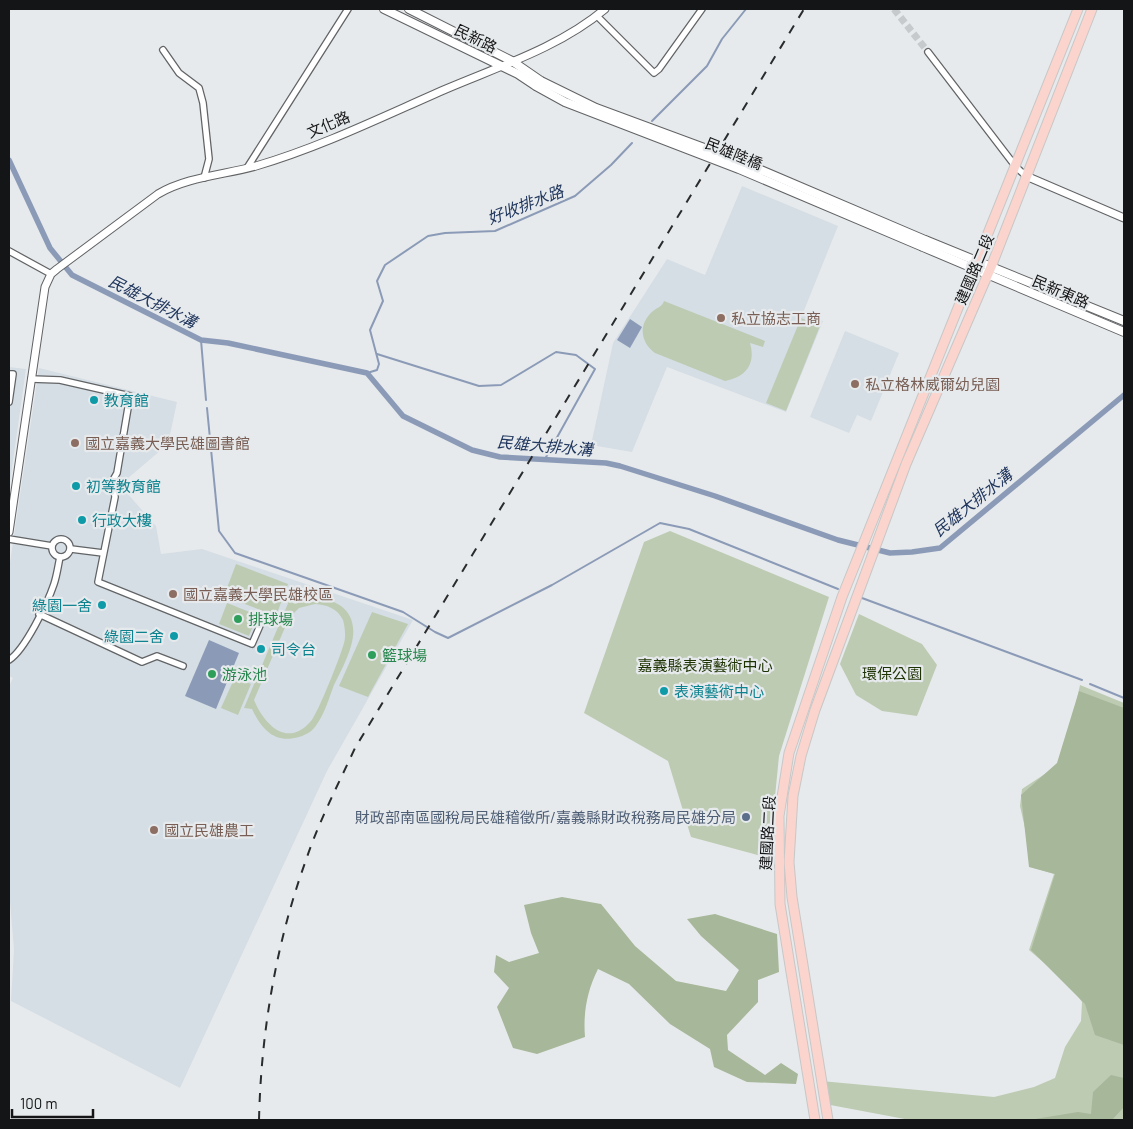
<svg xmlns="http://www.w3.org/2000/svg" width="1133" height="1129" font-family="Barlow,'Noto Sans TC',sans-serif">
	<rect width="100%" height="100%" fill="#e7eaec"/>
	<g fill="#d5dee5">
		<polygon points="742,186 838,226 803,313 823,321 786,412 667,367 632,452 591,445 613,343 667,259 705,275"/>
		<polygon points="845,331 899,353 871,421 857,415 849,433 810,417"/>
		<polygon points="9,367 26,369 9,489"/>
		<polygon points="39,368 177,402 168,444 120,485 156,526 161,554 202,549 413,620 327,771 180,1088 11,1001 14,950 9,890 9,686 13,678 9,676 9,569"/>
	</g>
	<g fill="#bdcbb3" fill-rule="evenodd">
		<path d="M664 301 765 341 763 347 750 343C756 364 746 377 725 381L655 353C640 342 638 324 653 311 658 307 662 307 664 301Z"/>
		<polygon points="801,318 820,326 786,411 766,403"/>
		<polygon points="670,531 829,597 779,756 769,858 691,837 668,761 584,713 644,542"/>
		<polygon points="236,564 288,584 276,616 224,596"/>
		<path d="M306 598C337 596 361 612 351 646 347 660 340 673 334 685 329 698 325 713 317 724 313 731 306 735 299 737 275 744 262 730 252 709L244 708 289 601 295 604ZM315 604C327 605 337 608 343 620 345 627 346 637 344 643 341 655 318 713 311 721 287 749 264 724 254 700L289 618 299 608Z"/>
		<polygon points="227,603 257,615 249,636 219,624"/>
		<polygon points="372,612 408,624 368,697 339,686"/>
		<polygon points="859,614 922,644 937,665 917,716 882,711 856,695 840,664"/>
		<polygon points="235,677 251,684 238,715 221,708"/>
		<polygon points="1080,685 1124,703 1124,1120 910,1120 825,1104 821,1081 994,1097 1034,1087 1055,1078 1065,1047 1081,1021 1082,1002 1070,985 1029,950 1054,874 1034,868 1020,806 1022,789 1063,762"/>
	</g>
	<g fill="#a7b79a">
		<polygon points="1079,691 1124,708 1124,1045 1095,1035 1085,1004 1031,950 1055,874 1029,867 1021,795 1057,763"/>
		<path d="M562 897 601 904 635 946 676 981 726 991 739 970 701 936 687 919 715 914 777 934 779 972 758 980V1002L727 1035 728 1050 765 1075 781 1063 798 1074 796 1084 747 1082 714 1067 710 1049 670 1024 629 984 598 969C587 991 583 1013 585 1037L537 1054 513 1048 497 1007 509 988 494 972 496 955 509 962 539 953 531 933 524 905Z"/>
		<polygon points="1111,1075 1124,1078 1124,1107 1112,1120 1029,1120 1078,1112 1091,1114 1093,1092"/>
	</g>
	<g fill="#8b9bb7">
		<polygon points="630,319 642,327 630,348 617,340"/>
		<polygon points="209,640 239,653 216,709 185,696"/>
	</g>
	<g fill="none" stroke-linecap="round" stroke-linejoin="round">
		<g stroke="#8b9bb7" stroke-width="2">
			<polyline points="652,121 707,66 722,39 746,9"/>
			<polyline points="201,340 206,400"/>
			<polyline points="377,354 479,386 501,385 556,352 576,355 595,369 545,459"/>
			<polyline points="367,373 377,370 379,364 370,330 383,301 377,281 385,265 428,236 445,233 495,231 575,196 611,165 632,143"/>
			<polyline points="207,408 219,531 235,553 403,612 435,632 448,638 552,585 660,523 689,529 838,589"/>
			<polyline points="862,598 1082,680"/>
			<polyline points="1090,684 1124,698"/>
		</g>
		<polyline stroke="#8b9bb7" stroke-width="5.5" points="9,160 50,248 72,275 201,340 228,343 367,373 403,416 472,450 500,457 606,463 620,466 715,496 838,540 890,553 912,552 940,548 1124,395"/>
		<polyline stroke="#c7cacc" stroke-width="7" stroke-dasharray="7 3.5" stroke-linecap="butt" points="894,9 928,52"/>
		<g stroke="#616365" stroke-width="8">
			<g id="minor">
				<polyline points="597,16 654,73 659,69 702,9"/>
				<polyline points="163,50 179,73 199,88 203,103 209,159 204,178"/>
				<polyline points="928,52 1016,167 1026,176"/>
				<polyline points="247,168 348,9"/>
				<polyline points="9,251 51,274"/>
				<polyline points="9,374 13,374 9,402"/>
				<polyline points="31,379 60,380 130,396 117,473 113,480 115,497 98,582 252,644 262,621"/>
				<circle cx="61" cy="548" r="9"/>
				<polyline points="9,539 52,546"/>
				<polyline points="71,549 103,553"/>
				<polyline points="39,614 142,662 157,656 183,666"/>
				<path d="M9 660C25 650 48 602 54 584 57 575 58 566 60 557"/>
			</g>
		</g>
		<g stroke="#616365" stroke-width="9">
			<g id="tertiary">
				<polyline points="1026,176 1124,218"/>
				<path d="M9 532 45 287 51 274 57 269 158 194C187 177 223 175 256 166 321 147 384 116 446 89 500 66 560 47 605 9"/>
			</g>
		</g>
		<g stroke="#616365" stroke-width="10">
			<g id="secondary">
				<polyline points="384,9 518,74 536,86"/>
				<polyline points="409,9 512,61 541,81"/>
				<polyline points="925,240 1124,321"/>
				<polyline points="923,247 1124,332"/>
			</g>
		</g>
		<g stroke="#c7c7c7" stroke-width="11">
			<g id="primary">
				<polyline points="815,1120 780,904 779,816 789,753 842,597 1078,9"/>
				<polyline points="828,1120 792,897 789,862 793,796 801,756 815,710 906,464 991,267 1092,9"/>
			</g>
		</g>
		<use href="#minor" stroke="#fff" stroke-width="5.5"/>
		<use href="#tertiary" stroke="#fff" stroke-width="7"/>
		<use href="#secondary" stroke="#fff" stroke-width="8"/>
		<use href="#primary" stroke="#fad4cd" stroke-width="9"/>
		<path stroke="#292b2c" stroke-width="2" stroke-dasharray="9 9" stroke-linecap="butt" d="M259 1120C261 1032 276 943 306 860 319 821 338 785 355 748L804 9"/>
		<g stroke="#616365" stroke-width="10" stroke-linecap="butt">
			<g id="secondary-bridge">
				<polyline points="541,81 596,108 742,162 925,240"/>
				<polyline points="536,86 565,102 739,169 923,247"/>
			</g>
		</g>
		<use href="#secondary-bridge" stroke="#fff" stroke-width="8"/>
	</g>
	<g fill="#8d6e63" stroke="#e7eaec" stroke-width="2">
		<circle cx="721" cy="318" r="5"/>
		<circle cx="855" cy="384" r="5"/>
		<circle cx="75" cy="443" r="5"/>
		<circle cx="173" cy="594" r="5"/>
		<circle cx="154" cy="830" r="5"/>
	</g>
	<g fill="#0f9aa8" stroke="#e7eaec" stroke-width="2">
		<circle cx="94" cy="400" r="5"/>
		<circle cx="76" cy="486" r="5"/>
		<circle cx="82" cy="520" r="5"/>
		<circle cx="102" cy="605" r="5"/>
		<circle cx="174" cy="636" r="5"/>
		<circle cx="261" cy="649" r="5"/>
		<circle cx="664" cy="691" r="5"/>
	</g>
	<g fill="#2e9e5b" stroke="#e7eaec" stroke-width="2">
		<circle cx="238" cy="619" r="5"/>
		<circle cx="372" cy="655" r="5"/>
		<circle cx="212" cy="674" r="5"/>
	</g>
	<circle fill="#5c6f8a" stroke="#e7eaec" stroke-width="2" cx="746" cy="817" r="5"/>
	<g text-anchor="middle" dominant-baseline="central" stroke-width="4.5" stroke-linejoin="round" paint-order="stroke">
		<g font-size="15" fill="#141516" stroke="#e7eaec">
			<text transform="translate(476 38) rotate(26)">民新路</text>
			<text transform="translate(328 124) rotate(-23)">文化路</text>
			<text transform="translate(734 153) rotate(22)">民雄陸橋</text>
			<text transform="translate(974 269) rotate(-67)">建國路二段</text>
			<text transform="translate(1061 291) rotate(23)">民新東路</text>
			<text transform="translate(767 833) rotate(-87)">建國路二段</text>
		</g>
		<g font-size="15" fill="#785e54" stroke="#e7eaec" text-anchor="start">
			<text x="731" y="318">私立協志工商</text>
			<text x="865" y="384">私立格林威爾幼兒園</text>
			<text x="85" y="443">國立嘉義大學民雄圖書館</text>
			<text x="183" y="594">國立嘉義大學民雄校區</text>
			<text x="164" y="830">國立民雄農工</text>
		</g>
		<g font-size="15" fill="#0d838f" stroke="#e7eaec" text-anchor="start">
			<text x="104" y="400">教育館</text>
			<text x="86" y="486">初等教育館</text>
			<text x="92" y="520">行政大樓</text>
			<text x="92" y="605" text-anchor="end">綠園一舍</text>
			<text x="164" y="636" text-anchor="end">綠園二舍</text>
			<text x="271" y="649">司令台</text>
			<text x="674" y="691">表演藝術中心</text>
		</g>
		<g font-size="15" fill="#27864d" stroke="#e7eaec" text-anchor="start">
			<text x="248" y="619">排球場</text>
			<text x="382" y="655">籃球場</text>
			<text x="222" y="674">游泳池</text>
		</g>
		<g font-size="15" fill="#1e3304" stroke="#e7eaec">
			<text x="705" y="665">嘉義縣表演藝術中心</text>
			<text x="892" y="673">環保公園</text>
		</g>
		<g font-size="15" fill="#4e5e75" stroke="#e7eaec" text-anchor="end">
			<text x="736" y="817">財政部南區國稅局民雄稽徵所/嘉義縣財政稅務局民雄分局</text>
		</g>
		<g font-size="16" font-style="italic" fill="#22385f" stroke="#e7eaec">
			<text transform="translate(525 204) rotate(-21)">好收排水路</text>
			<text transform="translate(153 301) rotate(27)">民雄大排水溝</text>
			<text transform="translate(545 445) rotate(5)">民雄大排水溝</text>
			<text transform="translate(972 502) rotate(-39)">民雄大排水溝</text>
		</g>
	</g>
	<rect width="1133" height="1129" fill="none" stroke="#141516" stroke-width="20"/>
	<path d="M12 1109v8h81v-8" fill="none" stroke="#141516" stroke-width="2.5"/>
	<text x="20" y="1109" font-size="15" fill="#141516" stroke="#e7eaec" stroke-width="4" paint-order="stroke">100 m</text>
</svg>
